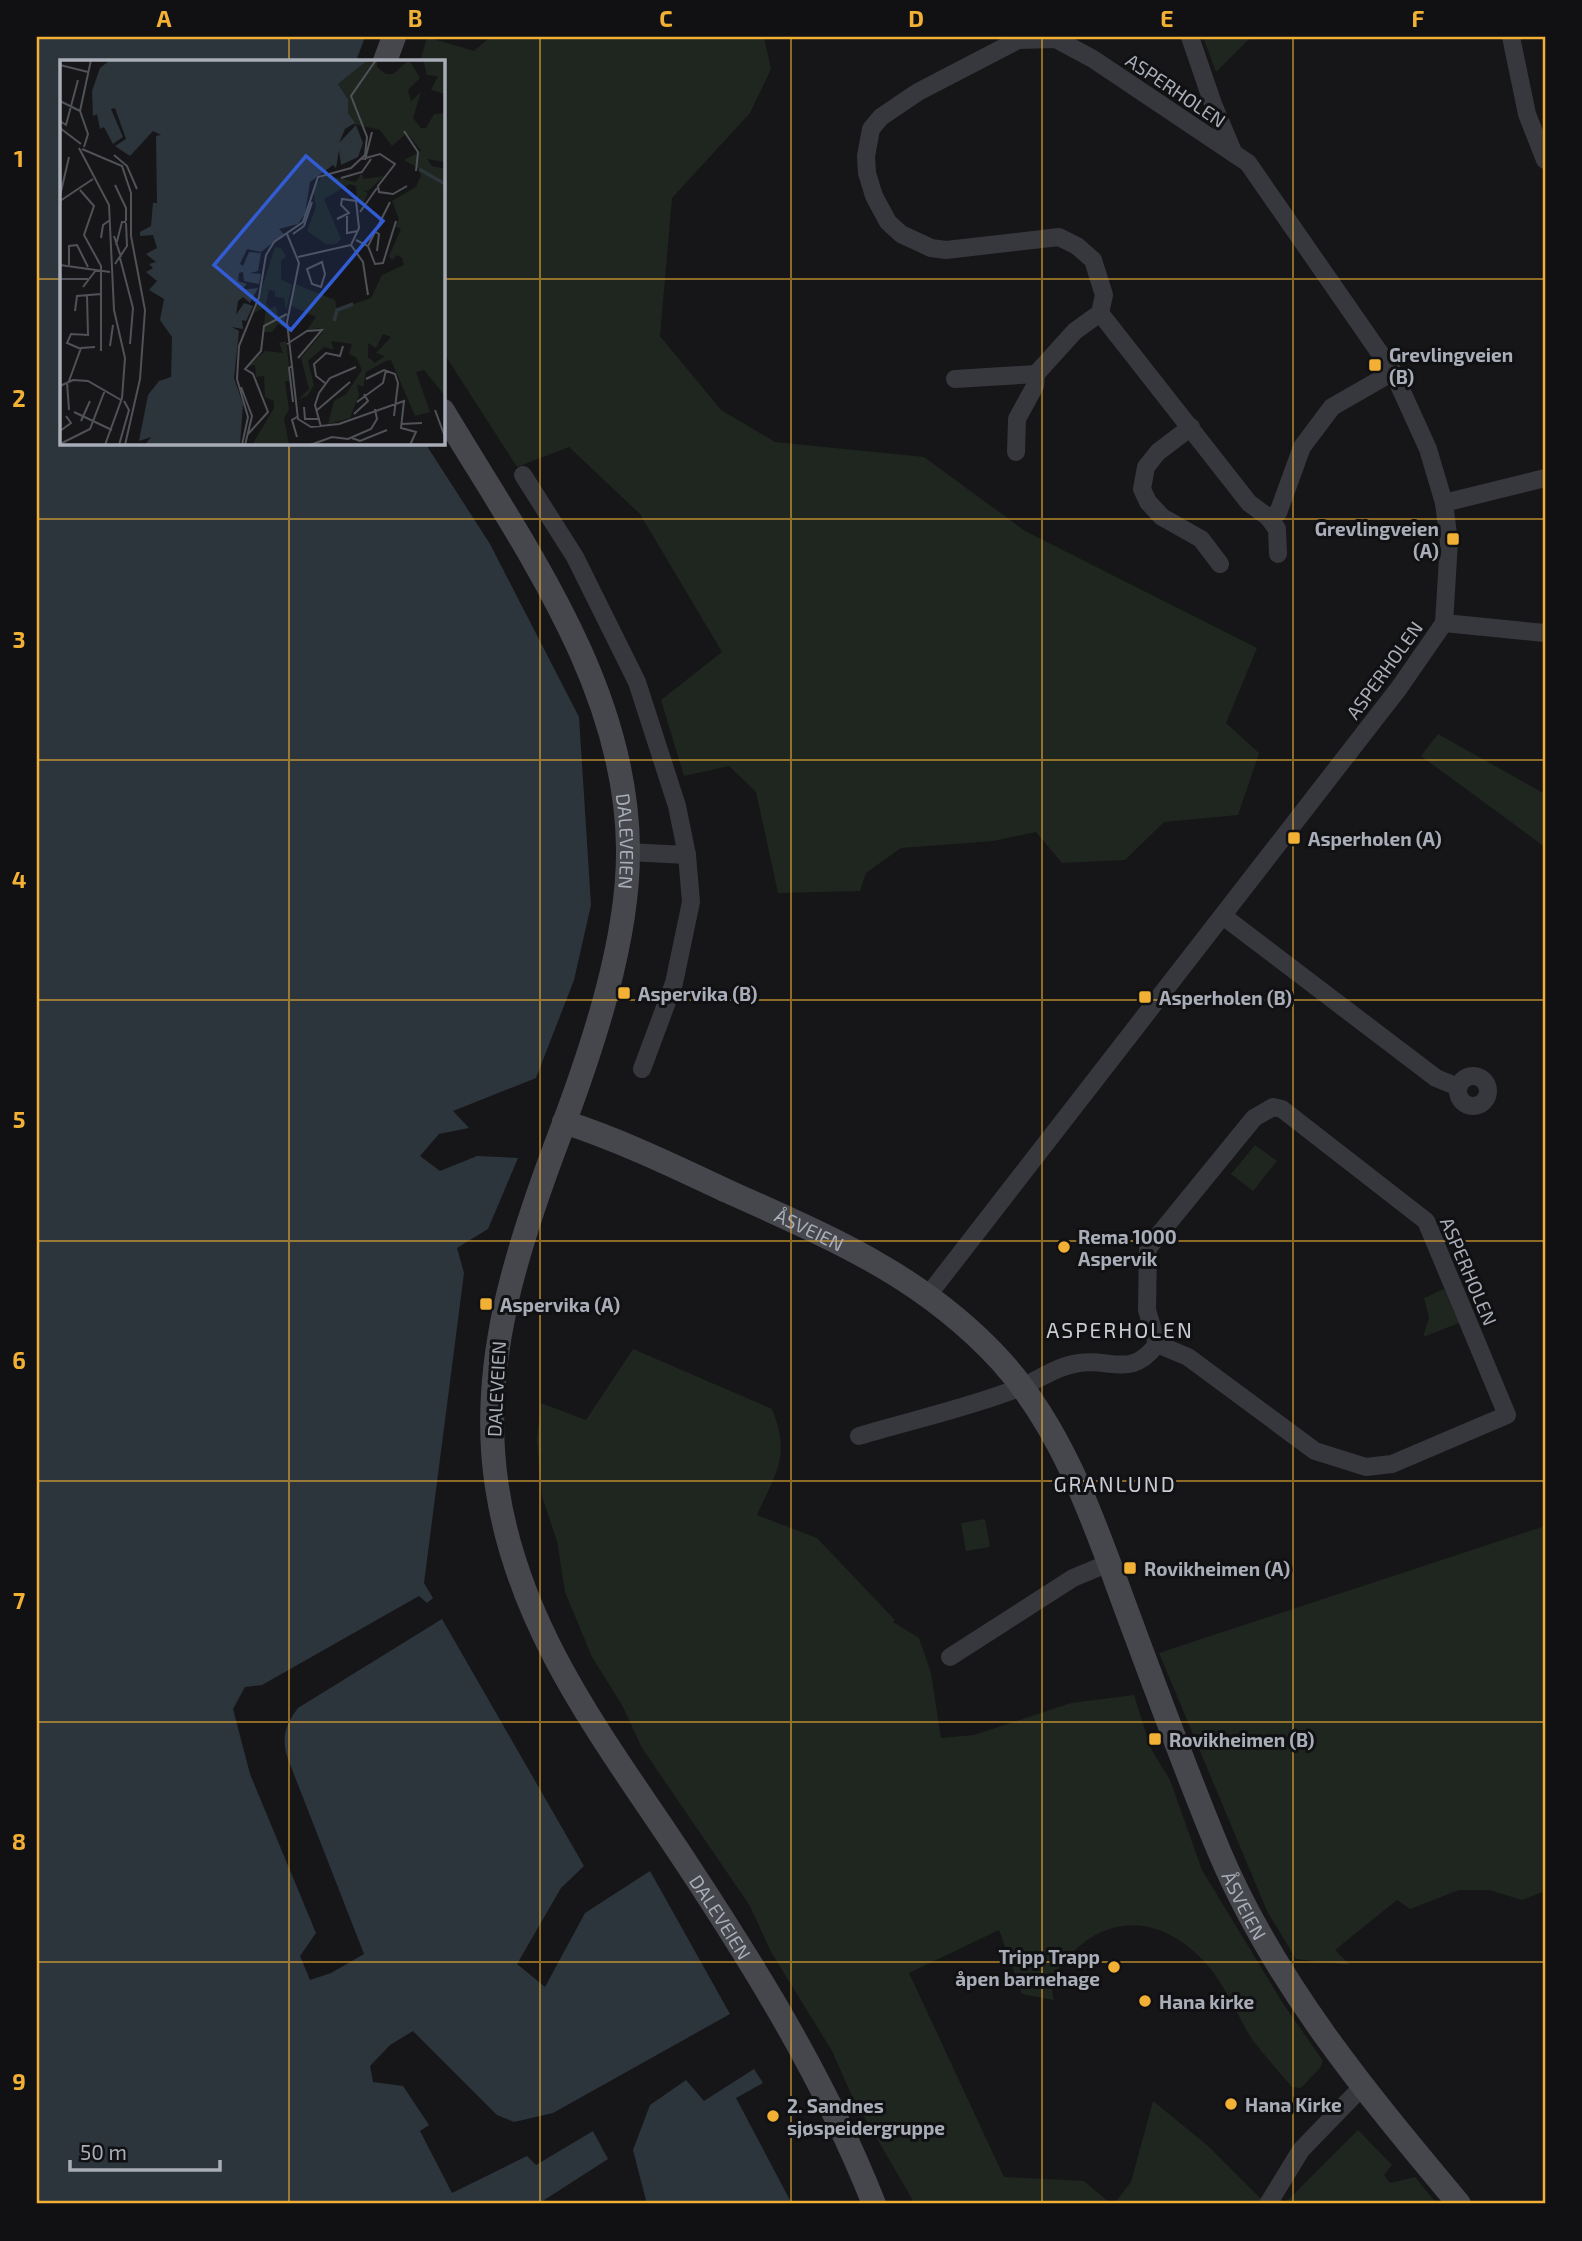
<svg xmlns="http://www.w3.org/2000/svg" width="1582" height="2241" font-family="'Exo 2',sans-serif">
	<rect width="100%" height="100%" fill="#161618"/>
	<g fill="#1e261f">
		<polygon points="427,37 474,51 490,37 764,37 771,69 750,113 672,198 660,336 721,410 775,442 924,457 1025,531 1257,648 1226,723 1259,753 1238,815 1164,822 1125,860 1062,863 1036,832 993,841 901,848 866,873 860,891 778,893 756,792 729,766 684,776 661,700 722,652 640,514 569,447 517,467 443,352 443,61 420,61"/>
		<polygon points="1203,37 1251,37 1216,72"/>
		<polygon points="1438,734 1545,794 1545,847 1421,756"/>
		<polygon points="1255,1145 1277,1161 1253,1191 1231,1174"/>
		<polygon points="1444,1289 1459,1323 1423,1337 1429,1318 1424,1298"/>
		<path d="M633 1349 772 1409C791 1457 776 1472 757 1515L817 1538 895 1620 893 1622 919 1638 931 1673 941 1738 974 1735 1071 1703 1134 1695 1151 1749 1170 1780 1202 1870 1282 2002 1323 2061 1320 2068 1301 2088 1292 2087C1279 2072 1266 2057 1254 2042 1239 2020 1229 1993 1213 1972 1175 1923 1119 1906 1072 1953 1058 1966 1048 1981 1054 2000L1022 1994 999 1930 909 1973 1004 2177 1084 2181 1111 2204H915L851 2094 832 2051 771 1952 750 1906 642 1748 622 1705 592 1657 565 1592 557 1541 542 1497 537 1440 541 1403 586 1420Z"/>
		<polygon points="985,1519 990,1547 966,1551 961,1523"/>
		<polygon points="1545,1526 1545,1891 1522,1900 1489,1890 1459,1890 1410,1909 1397,1900 1335,1950 1350,1965 1296,1959 1267,1911 1159,1653"/>
		<polygon points="1153,2101 1208,2146 1266,2204 1114,2204 1131,2182"/>
		<polygon points="1358,2130 1392,2165 1384,2175 1390,2183 1415,2177 1437,2204 1284,2204"/>
	</g>
	<g fill="#2c353c">
		<path d="M37 37H365L356 61H61V443H425L490 544 579 717 591 905 574 980 536 1078 453 1111 469 1128 439 1134 420 1156 440 1171 477 1156 518 1158 488 1229 457 1248 464 1273 424 1583 433 1598 427 1603 419 1596 262 1685 245 1687 233 1709 250 1774 316 1933 300 1956 310 1980 331 1973 364 1954 288 1759C281 1739 285 1725 298 1708L442 1619 584 1866 561 1888 517 1964 545 1987 585 1913 650 1871 730 2014 553 2113 514 2122 497 2115 413 2031 390 2045 370 2066 373 2082 403 2086 429 2125 420 2131 452 2193 527 2156 536 2165 593 2131 608 2159 538 2204H37Z"/>
		<polygon points="754,2069 763,2083 736,2098 792,2204 647,2204 633,2150 650,2105 686,2080 704,2101"/>
	</g>
	<g fill="none" stroke-linecap="round" stroke-linejoin="round">
		<g stroke="#37383d" stroke-width="18">
			<polyline points="1190,37 1213,104 1234,154"/>
			<polyline points="1511,37 1527,114 1545,160"/>
			<polyline points="1100,313 1249,503 1268,517 1278,513 1302,447 1332,407 1393,372"/>
			<polyline points="955,379 1036,374"/>
			<polyline points="1191,427 1158,452 1146,467 1142,489 1148,502 1162,517 1201,539 1220,564"/>
			<polyline points="523,475 575,557 637,682 677,806 687,855 691,902 674,983 642,1069"/>
			<polyline points="1444,503 1545,478"/>
			<polyline points="1268,517 1277,529 1278,554"/>
			<polyline points="1444,623 1545,633"/>
			<polyline points="628,852 687,855"/>
			<polyline points="1223,916 1436,1078 1458,1087"/>
			<circle cx="1473" cy="1091" r="15"/>
			<polygon points="1273,1107 1282,1109 1426,1221 1507,1415 1392,1464 1366,1467 1315,1451 1188,1357 1157,1344 1147,1310 1148,1248 1254,1118"/>
			<polyline points="929,1294 1399,688 1444,623 1449,542 1444,503 1428,449 1393,372 1248,163 1093,59 1056,39 1018,40 918,92 881,117 871,129 866,156 867,173 874,196 888,222 901,234 931,248 946,250 1059,237 1077,246 1093,260 1104,295 1100,313 1075,331 1036,374 1035,386 1017,419 1016,452"/>
			<path d="M859 1436C912 1420 968 1408 1019 1388 1039 1380 1056 1366 1079 1363 1112 1358 1131 1379 1157 1344"/>
			<polyline points="950,1657 1073,1578 1109,1563"/>
			<polyline points="1268,2204 1301,2150 1363,2086"/>
		</g>
		<g stroke="#45474d" stroke-width="24">
			<polyline points="385,61 394,37"/>
			<path id="s1" d="M443 411C523 545 627 686 628 849 629 940 592 1049 560 1134 517 1247 478 1365 497 1487 519 1633 606 1741 685 1861 757 1970 826 2082 874 2204"/>
			<path id="s2" d="M564 1122C620 1140 674 1166 727 1191 831 1238 922 1275 1001 1361 1066 1433 1096 1528 1129 1617 1158 1695 1187 1774 1219 1851 1275 1984 1368 2095 1459 2204"/>
		</g>
	</g>
	<path fill="none" stroke="#f2b134" stroke-width="2" stroke-opacity="0.55" d="M289 37V61M540 37V2204M791 37V2204M1042 37V2204M1293 37V2204M37 279H61M443 279H1545M289 443V2204M37 519H1545M37 760H1545M37 1000H1545M37 1241H1545M37 1481H1545M37 1722H1545M37 1962H1545"/>
	<g fill="#f2b134" stroke="#111113" stroke-width="2.5">
		<rect x="1368" y="358" width="14" height="14" rx="3.5"/>
		<rect x="1446" y="532" width="14" height="14" rx="3.5"/>
		<rect x="1287" y="831" width="14" height="14" rx="3.5"/>
		<rect x="617" y="986" width="14" height="14" rx="3.5"/>
		<rect x="1138" y="990" width="14" height="14" rx="3.5"/>
		<circle cx="1064" cy="1247" r="7"/>
		<rect x="479" y="1297" width="14" height="14" rx="3.5"/>
		<rect x="1123" y="1561" width="14" height="14" rx="3.5"/>
		<rect x="1148" y="1732" width="14" height="14" rx="3.5"/>
		<circle cx="1114" cy="1967" r="7"/>
		<circle cx="1145" cy="2001" r="7"/>
		<circle cx="1231" cy="2104" r="7"/>
		<circle cx="773" cy="2116" r="7"/>
	</g>
	<g text-anchor="middle" dominant-baseline="central" stroke-width="6" stroke-linejoin="round" paint-order="stroke">
		<g font-size="19" fill="#a8adb8" stroke="#111113">
			<text transform="translate(1176 90) rotate(34)">ASPERHOLEN</text>
			<text transform="translate(1384 670) rotate(-54)">ASPERHOLEN</text>
			<text stroke="none"><textPath href="#s1" startOffset="474">DALEVEIEN</textPath></text>
			<text stroke="none"><textPath href="#s2" startOffset="268">ÅSVEIEN</textPath></text>
			<text transform="translate(1469 1271) rotate(67)">ASPERHOLEN</text>
			<text transform="translate(496 1389) rotate(-87)">DALEVEIEN</text>
			<text stroke="none"><textPath href="#s2" startOffset="1101">ÅSVEIEN</textPath></text>
			<text stroke="none"><textPath href="#s1" startOffset="1628">DALEVEIEN</textPath></text>
		</g>
		<g font-size="19" font-weight="bold" fill="#a8adb8" stroke="#111113" text-anchor="start">
			<text x="1389" y="354">Grevlingveien<tspan x="1389" dy="22">(B)</tspan></text>
			<text x="1439" y="528" text-anchor="end">Grevlingveien<tspan x="1439" dy="22">(A)</tspan></text>
			<text x="1308" y="838">Asperholen (A)</text>
			<text x="638" y="993">Aspervika (B)</text>
			<text x="1159" y="997">Asperholen (B)</text>
			<text x="1078" y="1236">Rema 1000<tspan x="1078" dy="22">Aspervik</tspan></text>
			<text x="500" y="1304">Aspervika (A)</text>
			<text x="1144" y="1568">Rovikheimen (A)</text>
			<text x="1169" y="1739">Rovikheimen (B)</text>
			<text x="1100" y="1956" text-anchor="end">Tripp Trapp<tspan x="1100" dy="22">åpen barnehage</tspan></text>
			<text x="1159" y="2001">Hana kirke</text>
			<text x="1245" y="2104">Hana Kirke</text>
			<text x="787" y="2105">2. Sandnes<tspan x="787" dy="22">sjøspeidergruppe</tspan></text>
		</g>
		<g font-size="21" letter-spacing="2" fill="#c9ccd4" stroke="#111113">
			<text x="1120" y="1329">ASPERHOLEN</text>
			<text x="1115" y="1483">GRANLUND</text>
		</g>
	</g>
	<g transform="translate(60 60)">
		<rect width="385" height="385" fill="#161618"/>
		<path d="M308 0H317V7L326 14H333L349 0 360 18 348 30 351 41 361 32 353 58 361 68H366L374 54 385 53V102L367 99 372 106 385 109V336L364 310 356 312 370 352 355 356 331 300 326 301 306 312 303 327 297 324 299 335 290 358 268 364 274 341 286 334 302 310 296 297 289 294 292 284 271 281 274 290 264 287 248 301 254 325 248 335 238 340 249 329 241 298 263 272 259 268 246 271 256 257 229 245 235 224 275 240 277 250 311 238 322 215 344 205 342 198 337 195 332 200 329 196 341 169 335 166 339 159 332 141 356 127 361 115 358 108 344 100 361 91 347 73 332 86 320 70 294 64 288 53V39L278 24ZM323 274 331 277 316 293 325 296 315 303 308 297V283L316 288ZM363 0H385V34L371 30 378 16 367 15ZM301 113 304 119 324 116 308 131 302 130 308 133 304 142 298 143 301 134 297 142 296 126 290 124 264 139 281 179 276 184H266L247 171 256 147 253 129 261 118 265 115 296 122ZM215 187 221 188 226 196 221 201V219L232 225 226 251 224 238 215 237V231L209 230 206 243 210 249 216 246 218 256H225V268L218 264 212 272H203L206 247 194 253ZM226 281 231 321H225L229 350 224 358 229 385H192L214 348V341L205 337 204 316 196 317 195 305 188 306 205 291 223 293 219 283Z" fill="#1e261f" fill-rule="evenodd"/>
		<path d="M50 0H308L278 24 288 39V53L295 63 285 69 279 83 296 65 303 83 298 97 281 105 279 90 276 108 273 105 250 122 245 154 238 164 219 169 224 174 201 192 187 189 180 204 183 206 189 192 201 193 198 211 190 213 201 214 199 224 184 221 183 212 179 213 178 221 187 224 181 230 198 228 190 243 183 237 178 241 176 255 184 243 193 246 186 261 182 260 183 269 172 267 179 271 174 318 183 344 180 385H85L91 377 79 381 88 335 99 321 111 317 112 277 100 260 104 239 89 230 97 221 86 212 93 208 89 204 96 202 86 194 97 188 93 175 80 176V172L91 166 93 143H97L96 76 101 75 93 71 70 96 55 86 66 79 55 48 51 49 63 77 53 84 44 67 40 69 37 54 49 49 33 56 32 31 40 8Z" fill="#2c353c"/>
		<path fill="none" stroke="#2c353c" stroke-width="3.5" d="M359 109 385 124M274 261 277 250 293 244"/>
		<path fill="none" stroke="#505258" stroke-width="2" d="M0 5 28 12M0 41 20 51M0 61 6 65 18 20M0 68 21 84M344 71 358 92 356 111M24 87 28 74 20 51 31 0M19 88 49 145 54 250 65 298 62 338 45 385M22 89 62 106 71 133V176L85 250 80 319 65 385M54 95 67 106 77 129M302 99 320 94 335 104 318 126 319 132 333 134 347 126M305 100 312 72M281 118 302 112 311 99M55 125 66 148V161M20 130 34 146 24 175 41 206V291M0 136 9 97M0 141 33 119M300 152 317 128M287 156V173L298 171M314 171 319 174 317 191M227 174 239 203 227 262 238 359 251 367 279 364 344 341 341 368 356 372 350 385M233 174 244 166 252 142M54 176 61 197M41 178 43 165 50 160M296 180 308 186 315 204 323 203 336 161M56 185 62 162H66M291 185 303 202 308 235M308 186 330 142M238 197 291 185 299 168 296 141 282 139 281 145 289 153 277 159M60 198 73 248 70 284M262 202 265 214 261 227 252 224 247 209ZM55 204 67 186 66 163M0 205 50 212M9 205V186L17 185 28 207M0 219H28M23 227 36 210M15 251 17 236 41 234M227 284 247 271 262 270 238 298M50 286 53 265M21 289 7 283 11 274 28 275 27 235M232 306 229 308 233 342M306 319 324 310 335 314 338 323 334 356M9 321 21 288 35 287M7 322 9 350M265 323 256 316 254 304 266 293 280 296 283 286M0 326 13 320 28 321 61 340M181 327 192 356 185 385M297 342 323 323 326 310M244 347 245 359H260M375 350 385 377M256 351 290 322M14 352 52 370M294 354 308 341 304 334M21 361 30 341M341 364 362 363M261 367 255 345 259 333 270 318 296 307M0 371 11 363 6 356M188 374 208 352 193 314 185 309 201 291 204 266 227 254M237 377 232 360 237 357M292 378 300 381 327 370M0 384 30 369 45 330M59 385 69 350 64 341M182 385 188 357 177 319 179 286 199 237 206 195 214 182 243 162 258 117 291 108 305 95 307 77 291 36 316 0M250 385 272 377 288 379 311 369 317 359 315 349"/>
		<path fill="#325cd3" fill-opacity="0.15" stroke="#325cd3" stroke-width="3.5" d="M246 96 323 161 231 270 154 205Z"/>
		<rect width="385" height="385" fill="none" stroke="#a8adb8" stroke-width="3.5"/>
	</g>
	<rect width="1582" height="2241" fill="none" stroke="#111113" stroke-width="77"/>
	<path d="M70 2160v10h150v-10" fill="none" stroke="#a8adb8" stroke-width="3.5"/>
	<text x="80" y="2160" font-size="21" fill="#a8adb8" stroke="#111113" stroke-width="5" paint-order="stroke">50 m</text>
	<rect x="38" y="38" width="1506" height="2164" fill="none" stroke="#f2b134" stroke-width="2.5"/>
	<g font-size="23" text-anchor="middle" font-weight="bold" fill="#f2b134">
		<text x="164" y="27">A</text>
		<text x="415" y="27">B</text>
		<text x="666" y="27">C</text>
		<text x="916" y="27">D</text>
		<text x="1167" y="27">E</text>
		<text x="1418" y="27">F</text>
		<text x="19" y="167">1</text>
		<text x="19" y="407">2</text>
		<text x="19" y="648">3</text>
		<text x="19" y="888">4</text>
		<text x="19" y="1128">5</text>
		<text x="19" y="1369">6</text>
		<text x="19" y="1609">7</text>
		<text x="19" y="1850">8</text>
		<text x="19" y="2090">9</text>
	</g>
</svg>
